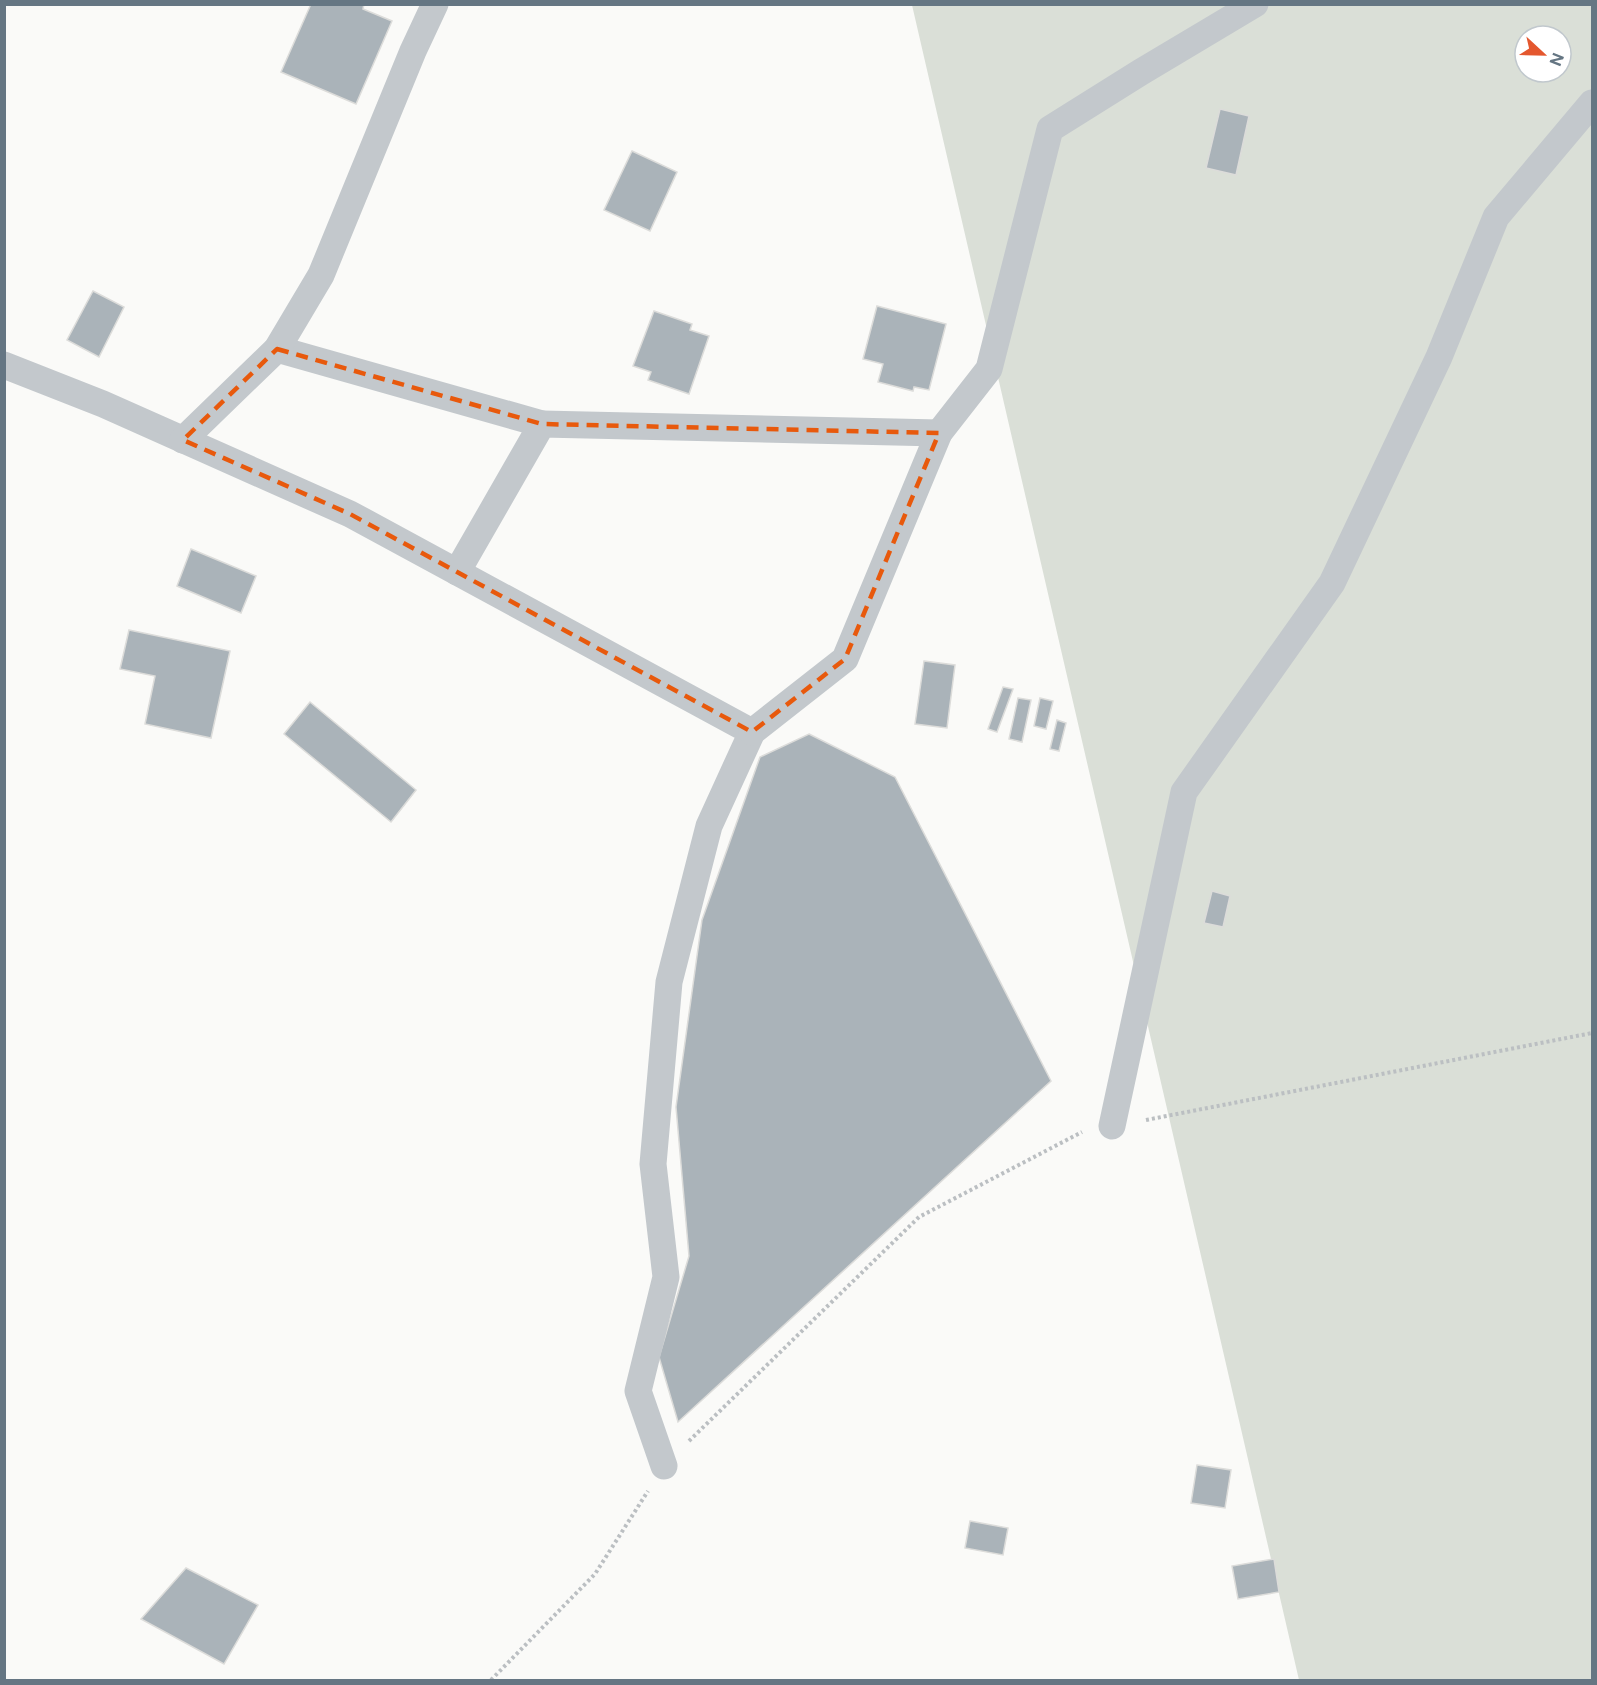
<svg xmlns="http://www.w3.org/2000/svg" width="1597" height="1685" font-family="'Public Sans',sans-serif">
	<rect width="100%" height="100%" fill="#fafaf8"/>
	<path fill="#dadfd7" fill-rule="evenodd" d="M912 5H1592V1680H1299ZM1525 36H1561V72H1525Z"/>
	<g fill="#aab3b9" stroke="#dcdcda" stroke-width="1.5">
		<polygon points="311,4 364,4 363,9 392,21 356,104 281,72"/>
		<polygon points="1220,109 1249,116 1236,175 1206,168"/>
		<polygon points="632,151 677,172 650,231 604,210"/>
		<polygon points="93,291 124,307 99,357 67,340"/>
		<polygon points="877,306 946,324 929,390 914,387 913,391 878,382 883,364 863,359"/>
		<polygon points="654,311 692,324 690,330 709,336 689,394 648,380 651,372 633,366"/>
		<polygon points="191,549 256,576 241,613 177,586"/>
		<polygon points="129,630 230,651 211,738 145,724 155,676 120,669"/>
		<polygon points="924,661 955,665 947,728 915,724"/>
		<polygon points="1003,687 1013,689 997,732 988,729"/>
		<polygon points="1018,698 1031,700 1022,742 1009,739"/>
		<polygon points="1040,698 1053,701 1046,729 1034,726"/>
		<polygon points="310,702 416,790 391,822 284,734"/>
		<polygon points="1057,720 1066,723 1059,751 1050,749"/>
		<polygon points="809,734 895,777 1051,1081 678,1422 659,1357 689,1256 676,1107 702,920 760,757"/>
		<polygon points="1212,891 1230,896 1223,927 1204,923"/>
		<polygon points="1197,1465 1231,1470 1225,1508 1191,1503"/>
		<polygon points="970,1521 1008,1528 1003,1555 965,1548"/>
		<polygon points="1274,1559 1279,1592 1238,1599 1232,1566"/>
		<polygon points="186,1568 258,1605 224,1664 141,1619"/>
	</g>
	<g fill="none" stroke-linecap="round" stroke-linejoin="round">
		<g stroke="#bbbfc2" stroke-width="4" stroke-dasharray="3 3" stroke-linecap="butt">
			<polyline points="1146,1120 1592,1033"/>
			<polyline points="689,1441 919,1217 1082,1132"/>
			<polyline points="491,1680 595,1574 648,1491"/>
		</g>
		<g stroke="#c3c8cc" stroke-width="27">
			<polyline points="277,349 542,424"/>
			<polyline points="4,365 103,404 350,514 752,732 709,826 669,982 653,1164 666,1277 638,1391 664,1466"/>
			<polyline points="183,440 277,349 321,275 413,51 435,4"/>
			<polyline points="457,572 542,424 939,433"/>
			<polyline points="752,732 845,659 939,433 989,369 1050,129 1141,72 1255,4"/>
			<polyline points="1112,1126 1184,792 1332,583 1439,357 1496,217 1592,103"/>
		</g>
	</g>
	<path fill="none" stroke="#e8590c" stroke-width="4.5" stroke-dasharray="12 8" stroke-linejoin="round" d="M277 349 542 424 939 433 845 659 752 732 350 514 183 440Z"/>
	<rect width="1597" height="1685" fill="none" stroke="#657683" stroke-width="12"/>
	<g transform="translate(1543 54) rotate(112)"><circle r="28" fill="#ffffff" stroke="#c1c8cd" stroke-width="1.5"/>
	<path d="M0-4.5L10 22L0 15L-10 22Z" fill="#e4572e"/>
	<text y="-9" font-size="16" font-weight="bold" text-anchor="middle" fill="#657683">N</text>
	</g>
</svg>
